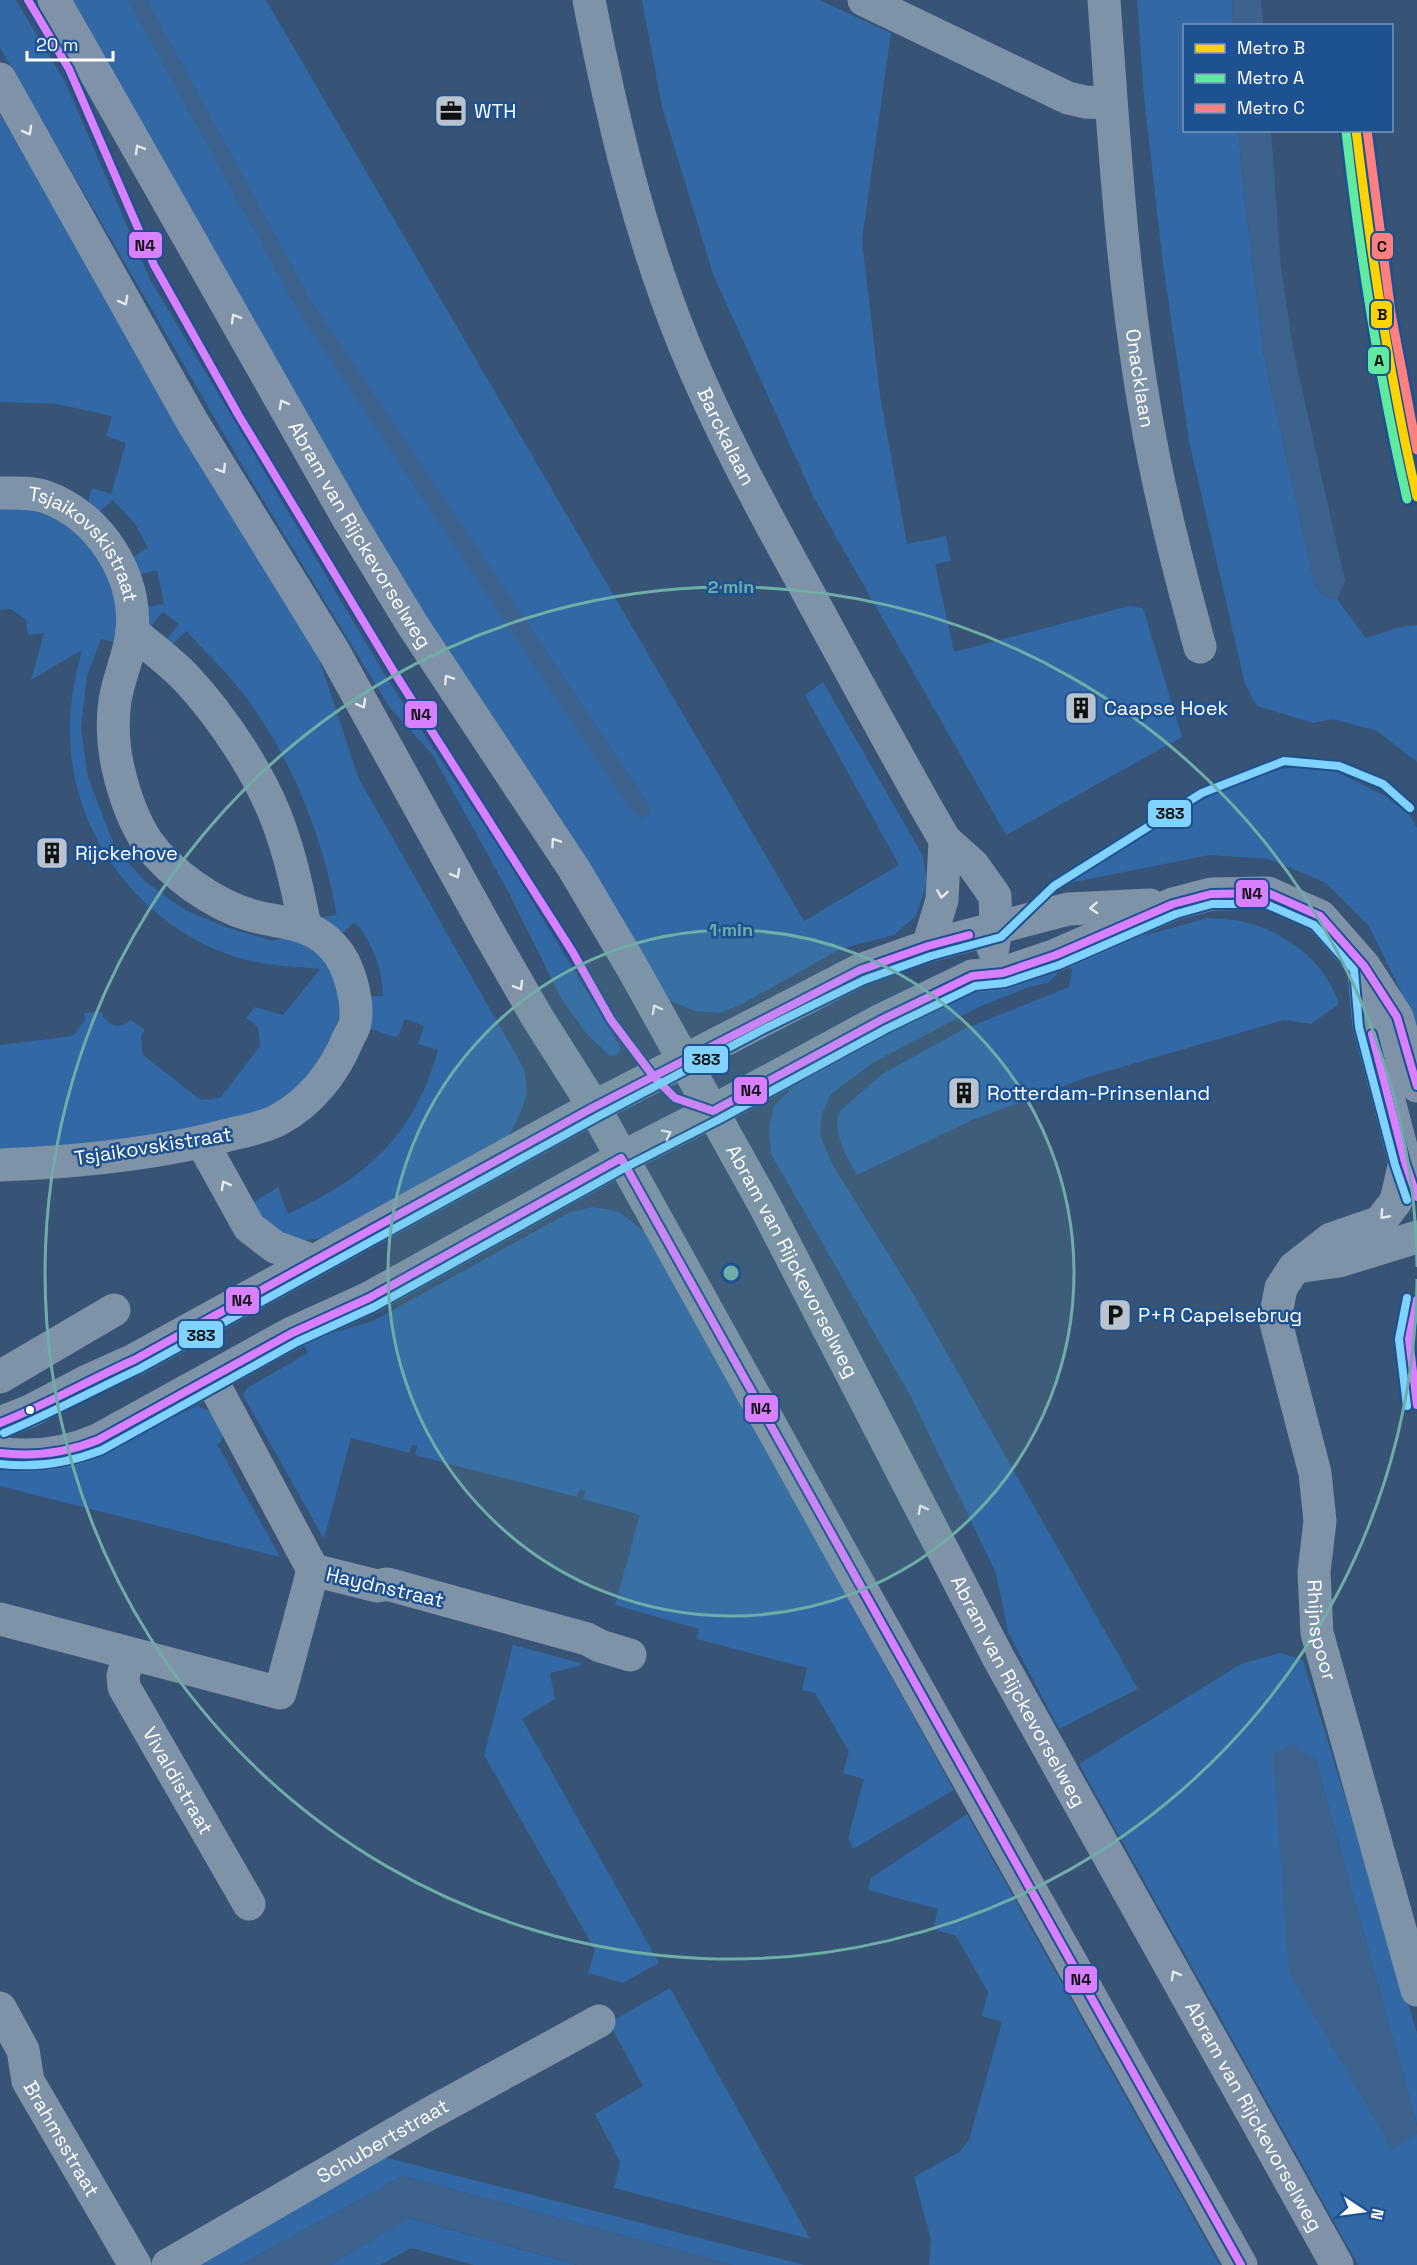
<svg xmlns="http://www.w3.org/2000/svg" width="1417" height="2265" font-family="'Space Grotesk',sans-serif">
	<rect width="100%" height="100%" fill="#375375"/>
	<g fill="#3168a5">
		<polygon points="0,0 16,0 65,82 150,279 388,680 504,855 621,1048 617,1055 610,1056 586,1033 561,998 509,893 432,754 390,708 249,477 0,48"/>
		<polygon points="72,0 266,0 804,921 899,865 805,695 823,682 923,856 927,883 916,916 894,935 840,949 744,1003 720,1013 695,1011 666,999 391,567"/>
		<polygon points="642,0 819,0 891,33 862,240 880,395 907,544 946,536 951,561 935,564 954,652 1129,606 1143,608 1182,737 1006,835 814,498 713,274 662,107"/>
		<polygon points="1137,0 1232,0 1233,25 1184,26 1184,130 1239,131 1241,168 1264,356 1314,583 1324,597 1337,599 1366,638 1400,627 1417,625 1417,762 1377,731 1333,719 1313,723 1257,706 1245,684 1189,441 1163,264 1144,97"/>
		<path d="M0 114 279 594 316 649 358 777 524 1069 527 1094 520 1114 509 1136 328 1237 307 1240 289 1239 246 1207 278 1187 288 1214C367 1177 414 1136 438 1050L418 1044 424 1026 405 1019 399 1035 395 1037 362 1026 363 997 383 996C382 968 373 944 355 922L339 936 317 918 337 915C323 839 294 763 248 700 229 675 207 653 186 631L173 644 167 639 179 624 163 612 151 626 147 624 144 607 164 604 157 570 138 575 131 558 148 548 135 524 113 500 98 513C87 504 87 501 92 488L111 494 126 443 106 436 112 416 57 404 0 402Z"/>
		<path d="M0 505 42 508 84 533 113 580 121 644 101 639 87 676 81 728 88 777 116 850 146 882 185 910 226 927 273 941 292 935 320 951 336 978 340 1008 334 1039 315 1074 274 1108 156 1138 0 1152V1045L73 1036 85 1020 84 1013 101 1012C106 1026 120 1030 131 1020L145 1030 141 1036 143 1055 201 1100 220 1098 260 1046 258 1027 246 1018 255 1007 283 1015 320 969C290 966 260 966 230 955 139 923 72 834 70 736 69 706 74 679 82 650L31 680 44 633 28 635 26 620 11 609 0 610Z"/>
		<polygon points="1308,766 1333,770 1385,796 1409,814 1417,828 1417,1047 1400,989 1368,925 1326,883 1269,859 1210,855 1044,888 1230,785 1264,771"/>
		<path d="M1207 918C1221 919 1237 919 1249 923 1291 936 1325 962 1339 1004L1311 1024 1284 1020 1091 1076 972 1120 857 1175C847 1157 831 1130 840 1111L882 1074 964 1029 1069 987 1072 971 1066 958Z"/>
		<polygon points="1058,966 1057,974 1048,983 1029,987 979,1007 874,1062 831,1094 822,1114 820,1135 832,1164 912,1292 1138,1689 1059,1729 1008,1632 996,1573 910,1395 771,1154 769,1129 774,1106 805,1075 975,992"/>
		<polygon points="593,1207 618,1211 646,1233 954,1790 853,1849 848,1838 864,1779 843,1773 849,1752 815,1693 802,1690 807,1668 697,1639 699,1629 615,1605 640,1515 583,1499 585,1491 580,1489 577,1497 415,1455 417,1446 412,1445 409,1453 351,1438 324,1539 243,1395 247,1388 308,1353 304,1344 310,1340 373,1321 570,1212"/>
		<polygon points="197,1406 212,1412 224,1431 221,1442 217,1444 280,1557 0,1486 0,1467 19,1470 81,1464"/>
		<polygon points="513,1645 581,1663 580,1666 550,1673 555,1699 522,1719 659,1963 623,1983 588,1973 595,1950 484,1755"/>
		<polygon points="1280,1653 1303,1660 1417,2033 1417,2125 1315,1758 1393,2149 1417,2133 1417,2265 1358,2265 1079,1764 1241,1664"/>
		<polygon points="967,1814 1220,2265 929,2265 931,2240 914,2177 959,2152 969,2140 1002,2022 982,2016 988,1992 956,1936 933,1929 938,1909 868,1890 871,1878"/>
		<polygon points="670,1988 810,2239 614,2188 620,2162 595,2114 643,2086 609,2023"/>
		<polygon points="384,2157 805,2265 733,2265 403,2176 240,2265 192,2265"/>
		<polygon points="409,2218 577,2265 474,2265 411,2248 380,2265 330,2265"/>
	</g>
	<g fill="#3d628e">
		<polygon points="128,0 147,0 309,297 646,800 651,812 641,819 631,810 300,314"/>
		<polygon points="1232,0 1261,0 1263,25 1233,25"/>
		<polygon points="1239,131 1271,131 1281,267 1293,349 1345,581 1337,599 1324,597 1314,583 1264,356 1241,168"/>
		<polygon points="1292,1745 1315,1758 1417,2125 1417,2133 1393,2150 1289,1973 1273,1754"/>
		<polygon points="403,2176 733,2265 577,2265 410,2218 330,2265 240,2265"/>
	</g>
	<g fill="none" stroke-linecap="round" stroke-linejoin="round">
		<g stroke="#7e92a8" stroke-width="33">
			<path id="s1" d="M589 0C612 117 639 233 684 344 718 427 760 505 803 583 844 659 885 734 927 809L945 840 973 865 995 896 996 928 993 948"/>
			<polyline points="864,0 1068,98 1085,102 1111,103"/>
			<path id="s2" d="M1104 0C1114 139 1122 279 1146 416 1159 494 1179 571 1200 647"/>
			<path id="s3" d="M0 493C15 493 32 492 46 497 99 516 138 575 132 633 129 656 119 677 115 700 112 722 113 746 118 768 124 794 133 821 148 843 171 874 213 904 250 915 281 924 311 921 334 948 349 964 359 1001 355 1023 354 1029 350 1034 348 1039 334 1073 310 1103 278 1120 263 1128 244 1131 228 1135 155 1155 76 1162 0 1165"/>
			<path d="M132 631C150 647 171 662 187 679 223 718 261 775 279 825 291 858 298 892 305 926"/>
			<polyline points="928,946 942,900 945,840"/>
			<path id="s4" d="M1364 971 1369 1024 1405 1162 1396 1201 1380 1222 1331 1239 1294 1268 1281 1288 1275 1319 1315 1473 1320 1521 1314 1572 1317 1633 1417 1990"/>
			<polyline points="202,1142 249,1227 275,1247 314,1261"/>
			<polyline points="1296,1267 1339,1261 1417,1237"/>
			<polyline points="0,1377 114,1310"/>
			<polyline points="211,1379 313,1570 377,1586 387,1584 587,1639 600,1646 630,1655"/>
			<polyline points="0,1423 30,1411 87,1381 134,1360 594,1107 860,970 928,946 1068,909 1150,905"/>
			<path d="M0 1453C33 1458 68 1453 98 1440L292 1333 369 1298 621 1158 713 1111 881 1020 972 976 1003 973 1056 955 1173 904 1211 894 1268 893 1320 916 1364 966 1397 1017 1417 1086"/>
			<polyline points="0,1619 280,1693 313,1570"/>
			<path id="s5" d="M129 1654 123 1676 124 1687 249 1904"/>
			<path id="s6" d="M0 2008 23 2050 28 2081 135 2265"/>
			<path id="s7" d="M168 2265 427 2115 599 2021"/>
		</g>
		<g stroke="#7f92a7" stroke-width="33">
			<path id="s8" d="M54 0 349 520 412 624 574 869 632 967 765 1206 999 1659 1337 2265"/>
			<polyline points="0,79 193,423 334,652 490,935 537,1017 594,1107 857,1581 1241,2265"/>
		</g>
		<g stroke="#1d518f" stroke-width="12">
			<g id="bus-1">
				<polyline points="28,0 69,69 154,265 239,416 394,672 572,951 611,1020 654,1077 675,1098 713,1111 881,1020 972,976 1003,973 1056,955 1173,904 1211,894 1268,893 1320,916 1364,966 1397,1017 1417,1086"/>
				<polyline points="1372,1034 1405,1162 1417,1197"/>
				<polyline points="1417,1300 1409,1339 1417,1405"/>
				<path d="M0 1423C46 1405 89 1380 134 1360L594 1107 860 970 928 946 969 935"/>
				<path d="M0 1453C34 1457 66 1453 98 1440L292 1333 369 1298 621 1158 1241 2265"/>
			</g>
		</g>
		<g stroke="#1d518f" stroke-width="12">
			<g id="bus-2">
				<polyline points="1407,1406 1399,1339 1407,1298"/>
				<path d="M4 1433C50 1414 94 1390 139 1369L599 1116 762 1030 864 980 931 956 1001 937 1054 886 1202 793 1284 761 1339 766 1383 784 1410 808"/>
				<path d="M0 1464C35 1468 69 1463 102 1450L297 1342 374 1307 626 1167 718 1120 886 1029 975 986 1005 983 1059 965 1176 914 1212 904H1266L1314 925 1354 970 1359 1027 1395 1165 1407 1200"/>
			</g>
		</g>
		<use href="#bus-1" stroke="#d880ff" stroke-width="8"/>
		<use href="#bus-2" stroke="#80d3ff" stroke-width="8"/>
		<g stroke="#1d518f" stroke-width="14">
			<path id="metro-1" d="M1356 130C1371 254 1389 376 1417 497"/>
		</g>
		<g stroke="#1d518f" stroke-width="14">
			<path id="metro-2" d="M1346 131C1360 255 1379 378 1407 499"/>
		</g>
		<g stroke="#1d518f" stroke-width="14">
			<polyline id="metro-3" points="1367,130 1391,313 1417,450"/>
		</g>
		<use href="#metro-1" stroke="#ffd301" stroke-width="9"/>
		<use href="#metro-2" stroke="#60eaa1" stroke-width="9"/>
		<use href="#metro-3" stroke="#ff8080" stroke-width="9"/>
	</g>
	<defs><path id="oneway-chevron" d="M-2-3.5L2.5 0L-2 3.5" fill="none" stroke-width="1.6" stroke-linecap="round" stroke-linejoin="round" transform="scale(1.5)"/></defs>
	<g stroke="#e5e9ed">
		<use href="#oneway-chevron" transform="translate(28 131) rotate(61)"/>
		<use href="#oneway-chevron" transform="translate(139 149) rotate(-120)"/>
		<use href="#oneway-chevron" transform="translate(124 301) rotate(61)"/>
		<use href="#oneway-chevron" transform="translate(235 318) rotate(-120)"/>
		<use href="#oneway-chevron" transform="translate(283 404) rotate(-119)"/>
		<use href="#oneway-chevron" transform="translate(222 469) rotate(58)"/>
		<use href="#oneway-chevron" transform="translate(448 679) rotate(-123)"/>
		<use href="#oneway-chevron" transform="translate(362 704) rotate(61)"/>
		<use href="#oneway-chevron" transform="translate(555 842) rotate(-124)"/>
		<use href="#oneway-chevron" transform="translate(456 874) rotate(61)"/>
		<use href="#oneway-chevron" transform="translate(519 986) rotate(60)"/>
		<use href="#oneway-chevron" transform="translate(656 1009) rotate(-119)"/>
		<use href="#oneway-chevron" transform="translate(922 1509) rotate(-117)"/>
		<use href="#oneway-chevron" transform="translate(1175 1975) rotate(-119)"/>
	</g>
	<g stroke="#e5e9ee">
		<use href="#oneway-chevron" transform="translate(942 894) rotate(99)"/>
		<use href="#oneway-chevron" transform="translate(1094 908) rotate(177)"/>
		<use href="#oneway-chevron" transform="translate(667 1134) rotate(-27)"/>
		<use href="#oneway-chevron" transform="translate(225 1185) rotate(-119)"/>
		<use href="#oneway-chevron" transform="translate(1384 1215) rotate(132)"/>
	</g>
	<circle cx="731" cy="1273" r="343" fill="#6fada8" fill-opacity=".12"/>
	<g fill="none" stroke="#6fada8" stroke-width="3">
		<circle cx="731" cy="1273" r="343"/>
		<path d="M1417 1279A686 686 0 1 1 1417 1267"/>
	</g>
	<defs>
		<g id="office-square" transform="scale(1.725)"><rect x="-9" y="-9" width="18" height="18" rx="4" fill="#b9c3cf" stroke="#1d518f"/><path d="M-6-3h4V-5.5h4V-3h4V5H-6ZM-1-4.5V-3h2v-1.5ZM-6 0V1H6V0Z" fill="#111"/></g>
		<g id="building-square" transform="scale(1.725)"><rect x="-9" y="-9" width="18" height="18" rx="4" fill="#b9c3cf" stroke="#1d518f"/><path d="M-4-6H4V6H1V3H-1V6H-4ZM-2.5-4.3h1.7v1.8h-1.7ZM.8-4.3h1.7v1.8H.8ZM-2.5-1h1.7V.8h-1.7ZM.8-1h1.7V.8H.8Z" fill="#111"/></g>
		<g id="parking-square" transform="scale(1.725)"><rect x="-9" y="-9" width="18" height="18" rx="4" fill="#b9c3cf" stroke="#1d518f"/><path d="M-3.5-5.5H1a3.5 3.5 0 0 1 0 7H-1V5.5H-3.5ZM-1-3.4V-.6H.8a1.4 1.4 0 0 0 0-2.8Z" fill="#111"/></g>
	</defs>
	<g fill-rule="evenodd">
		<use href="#office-square" x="451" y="111"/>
		<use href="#building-square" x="1081" y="708"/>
		<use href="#building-square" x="52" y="853"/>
		<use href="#building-square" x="964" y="1093"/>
		<use href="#parking-square" x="1115" y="1315"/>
	</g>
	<circle fill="#fff" stroke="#1d518f" stroke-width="2" cx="30" cy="1410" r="5"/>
	<g text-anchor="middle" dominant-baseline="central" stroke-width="5" stroke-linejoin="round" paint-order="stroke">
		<g font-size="20" fill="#fff" stroke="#1d518f" text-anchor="start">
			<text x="474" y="111">WTH</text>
			<text x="1104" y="708">Caapse Hoek</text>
			<text x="75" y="853">Rijckehove</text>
			<text x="987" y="1093">Rotterdam-Prinsenland</text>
			<text x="1138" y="1315">P+R Capelsebrug</text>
		</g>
		<g font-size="20" fill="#fff" stroke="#1d518f">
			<text stroke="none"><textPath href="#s2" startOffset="380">Onacklaan</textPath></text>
			<text stroke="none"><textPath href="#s1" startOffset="459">Barckalaan</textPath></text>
			<text stroke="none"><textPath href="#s8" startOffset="616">Abram van Rijckevorselweg</textPath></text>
			<text stroke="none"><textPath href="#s3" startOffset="108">Tsjaikovskistraat</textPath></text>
			<text transform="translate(153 1146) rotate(-9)">Tsjaikovskistraat</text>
			<text stroke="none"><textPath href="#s8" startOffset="1462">Abram van Rijckevorselweg</textPath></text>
			<text transform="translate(385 1587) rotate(13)">Haydnstraat</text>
			<text stroke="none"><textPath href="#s4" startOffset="734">Rhijnspoor</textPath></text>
			<text stroke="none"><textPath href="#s8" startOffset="1948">Abram van Rijckevorselweg</textPath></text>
			<text stroke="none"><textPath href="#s5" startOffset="142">Vivaldistraat</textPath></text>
			<text stroke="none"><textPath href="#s8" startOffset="2434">Abram van Rijckevorselweg</textPath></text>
			<text stroke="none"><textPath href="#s6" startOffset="146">Brahmsstraat</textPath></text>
			<text stroke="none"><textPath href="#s7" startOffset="248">Schubertstraat</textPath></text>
		</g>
	</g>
	<circle cx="731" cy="1273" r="9" fill="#6fada8" stroke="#1d518f" stroke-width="3"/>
	<g font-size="18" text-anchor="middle" font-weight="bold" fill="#6fada8" stroke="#1d518f" stroke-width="5" stroke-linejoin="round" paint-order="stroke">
		<text x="731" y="593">2 min</text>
		<text x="731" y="936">1 min</text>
	</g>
	<g stroke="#1d518f" stroke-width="2">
		<rect x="128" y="231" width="35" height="28" rx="6" fill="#d880ff"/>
		<rect x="1371" y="232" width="23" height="28" rx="6" fill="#ff8080"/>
		<rect x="1370" y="300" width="23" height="29" rx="6" fill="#ffd301"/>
		<rect x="1367" y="346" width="23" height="29" rx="6" fill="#60eaa1"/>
		<rect x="404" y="700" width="34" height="29" rx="6" fill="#d880ff"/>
		<rect x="1147" y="799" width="45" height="29" rx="6" fill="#80d3ff"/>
		<rect x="1235" y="879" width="34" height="29" rx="6" fill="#d880ff"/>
		<rect x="683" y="1045" width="46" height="29" rx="6" fill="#80d3ff"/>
		<rect x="733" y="1076" width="35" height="29" rx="6" fill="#d880ff"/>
		<rect x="225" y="1286" width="35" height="29" rx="6" fill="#d880ff"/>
		<rect x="178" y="1320" width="46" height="29" rx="6" fill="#80d3ff"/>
		<rect x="744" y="1394" width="35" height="29" rx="6" fill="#d880ff"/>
		<rect x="1064" y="1965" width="34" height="29" rx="6" fill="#d880ff"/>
	</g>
	<g font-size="16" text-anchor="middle" font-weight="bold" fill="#111">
		<text x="145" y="251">N4</text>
		<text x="1382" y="252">C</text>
		<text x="1382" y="320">B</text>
		<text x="1379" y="366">A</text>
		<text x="421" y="720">N4</text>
		<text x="1170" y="819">383</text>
		<text x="1252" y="899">N4</text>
		<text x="706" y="1065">383</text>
		<text x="751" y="1096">N4</text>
		<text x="242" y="1306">N4</text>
		<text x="201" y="1341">383</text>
		<text x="761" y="1414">N4</text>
		<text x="1081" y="1985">N4</text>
	</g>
	<rect x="1183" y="24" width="210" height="108" fill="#1d518f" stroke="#7797bc" stroke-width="1.5"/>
	<rect x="1195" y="44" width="30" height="9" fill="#ffd301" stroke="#7797bc" stroke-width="1.5"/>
	<text x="1237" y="54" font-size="18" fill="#ffffff">Metro B</text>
	<rect x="1195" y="74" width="30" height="9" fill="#60eaa1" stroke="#7797bc" stroke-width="1.5"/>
	<text x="1237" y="84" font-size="18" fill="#ffffff">Metro A</text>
	<rect x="1195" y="104" width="30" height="9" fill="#ff8080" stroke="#7797bc" stroke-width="1.5"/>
	<text x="1237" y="114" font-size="18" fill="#ffffff">Metro C</text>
	<g transform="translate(1363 2211) rotate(103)" stroke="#1d518f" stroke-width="4.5" paint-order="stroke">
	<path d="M0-4.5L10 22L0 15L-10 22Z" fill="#ffffff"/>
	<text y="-9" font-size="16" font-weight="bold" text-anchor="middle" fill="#ffffff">N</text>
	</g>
	<path d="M27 51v9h86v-9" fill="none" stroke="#ffffff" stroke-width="3"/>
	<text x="36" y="51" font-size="18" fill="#ffffff" stroke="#1d518f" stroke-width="4.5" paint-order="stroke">20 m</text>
</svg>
